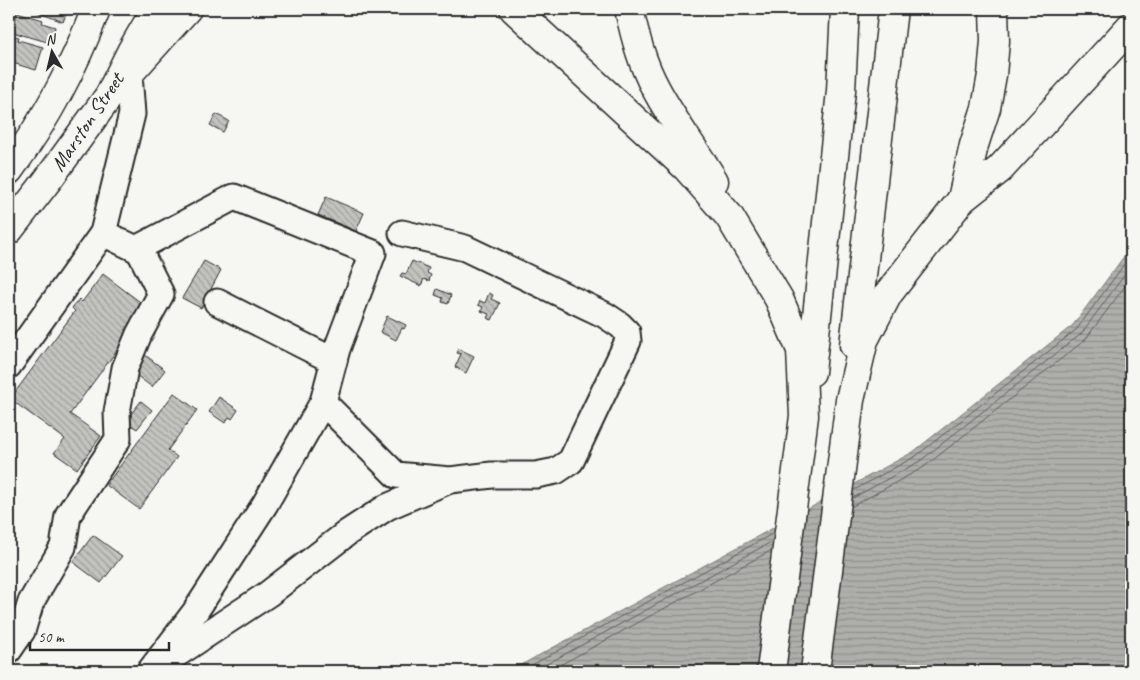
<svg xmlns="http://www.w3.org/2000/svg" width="1140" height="680" font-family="Caveat,sans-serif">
	<defs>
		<pattern id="water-rules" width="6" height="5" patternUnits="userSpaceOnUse" patternTransform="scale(1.25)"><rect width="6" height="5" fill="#aeaeab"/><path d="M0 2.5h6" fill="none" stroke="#8e8e8b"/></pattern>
		<pattern id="building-back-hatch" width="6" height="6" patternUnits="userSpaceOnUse" patternTransform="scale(1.25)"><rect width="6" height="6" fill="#c3c3c0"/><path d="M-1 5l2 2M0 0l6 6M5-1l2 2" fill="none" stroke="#9f9f9c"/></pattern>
	</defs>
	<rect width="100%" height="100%" fill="#f6f6f2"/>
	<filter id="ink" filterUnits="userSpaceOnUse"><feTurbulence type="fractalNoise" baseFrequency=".02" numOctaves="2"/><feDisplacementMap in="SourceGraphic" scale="10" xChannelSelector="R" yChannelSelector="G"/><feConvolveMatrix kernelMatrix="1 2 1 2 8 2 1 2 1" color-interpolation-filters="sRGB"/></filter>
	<g filter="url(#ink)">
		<polygon fill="url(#water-rules)" stroke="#7a7a78" points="1131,247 1131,671 510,671 913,452 1073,325"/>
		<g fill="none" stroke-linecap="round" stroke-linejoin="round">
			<g stroke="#5f5f5e" stroke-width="1">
				<polyline points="854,490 916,456 1077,329 1131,255"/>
				<polyline points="853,498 920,461 1081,334 1131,266"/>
				<polyline points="851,507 924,467 1085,340 1131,278"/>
				<polyline points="521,671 774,533"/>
				<polyline points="534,671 773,541"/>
				<polyline points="549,671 772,550"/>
			</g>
		</g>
		<g fill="url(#building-back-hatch)" stroke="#2b2b2b">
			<polygon points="29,9 68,9 63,22"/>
			<polygon points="17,12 43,20 42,23 55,27 51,43 12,32"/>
			<polygon points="9,35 19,37 18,40 43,47 36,70 9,62"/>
			<polygon points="216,114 229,121 223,132 210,125"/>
			<polygon points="326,197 364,213 356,231 318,215"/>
			<polygon points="204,261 221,270 201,308 182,298"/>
			<polygon points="412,261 429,268 427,273 431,275 429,281 424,279 421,286 400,276 402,273 406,274"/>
			<polygon points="103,274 148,308 70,414 101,436 77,469 54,453 65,439 10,399 75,311 72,308 79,299 82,302"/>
			<polygon points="437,289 451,295 448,304 442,302 443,298 435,295"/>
			<polygon points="489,293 493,295 491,299 500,303 492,320 487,318 489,314 481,311 483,307 478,305 480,301 485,303"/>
			<polygon points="387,316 406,325 404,329 402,328 396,340 380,332"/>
			<polygon points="459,349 474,356 466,373 455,367 461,354 457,353"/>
			<polygon points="145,355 165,370 152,387 132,372"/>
			<polygon points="174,393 197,410 168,450 177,457 139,509 106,485"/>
			<polygon points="219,397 238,410 232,419 229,417 225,423 209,412"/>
			<polygon points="141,401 152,410 137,429 131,425 131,414"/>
			<polygon points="93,535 122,556 101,583 73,562"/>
		</g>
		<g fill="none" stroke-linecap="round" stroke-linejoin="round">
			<g stroke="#2b2b2b" stroke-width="29">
				<g id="minor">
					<polyline points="103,233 136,249 234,197 373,253 337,349 323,402 265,504 195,612 150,671"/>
					<polyline points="217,302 334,361"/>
					<polyline points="9,365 103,233 132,114 129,74"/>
					<polyline points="323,402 396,475 450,480 492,475 536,475 556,471 571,461 628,341 627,332 620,325 605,315 465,248 402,233"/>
					<polyline points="9,650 22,631 31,602 63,547 68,515 118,439 117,412 125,368 139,334 161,294 138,248"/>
					<polyline points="162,664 268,594 347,533 387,507 445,482"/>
				</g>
			</g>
			<g stroke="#2b2b2b" stroke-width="31">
				<g id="major">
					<path d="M9 170C47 118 73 69 96 9"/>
					<polyline points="9,230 47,181 109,96 132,50 156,9"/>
				</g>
			</g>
			<g stroke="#2b2b2b" stroke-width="31">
				<g id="highway">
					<polyline points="514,9 687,168 729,216 779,299 801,350 804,416 771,671"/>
					<path d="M629 9C635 36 642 64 656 89 673 121 695 150 714 181"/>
					<polyline points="109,96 187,9"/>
					<polyline points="962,199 974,145 986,108 992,75 995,41 994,9"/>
					<polyline points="854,345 893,9"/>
					<polyline points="811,372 841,91 845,9"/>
					<polyline points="815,671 850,400 864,340 888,294 962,199 1000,169 1131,26"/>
				</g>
			</g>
			<use href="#minor" stroke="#f6f6f2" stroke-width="25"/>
			<use href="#major" stroke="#f6f6f2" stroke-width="28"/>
			<use href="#highway" stroke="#f6f6f2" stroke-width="28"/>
		</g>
	</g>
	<g text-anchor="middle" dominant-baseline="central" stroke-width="5" stroke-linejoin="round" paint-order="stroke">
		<g font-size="21" fill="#2b2b2b" stroke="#f6f6f2">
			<text transform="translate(87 122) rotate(-56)">Marston Street</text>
		</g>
	</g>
	<rect width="1140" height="680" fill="none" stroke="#f6f6f2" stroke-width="30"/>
	<rect x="15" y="15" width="1110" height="650" fill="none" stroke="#2b2b2b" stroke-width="2" filter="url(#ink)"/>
	<g transform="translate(52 52) rotate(352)" stroke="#f6f6f2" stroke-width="4" paint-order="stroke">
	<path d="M0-4L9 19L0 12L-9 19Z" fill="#2b2b2b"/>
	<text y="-8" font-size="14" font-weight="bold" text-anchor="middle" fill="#2b2b2b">N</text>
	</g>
	<path d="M30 642v8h139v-8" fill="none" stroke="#2b2b2b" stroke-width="2.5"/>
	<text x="38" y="642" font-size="15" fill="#2b2b2b" stroke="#f6f6f2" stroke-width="4" paint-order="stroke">50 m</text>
</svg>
